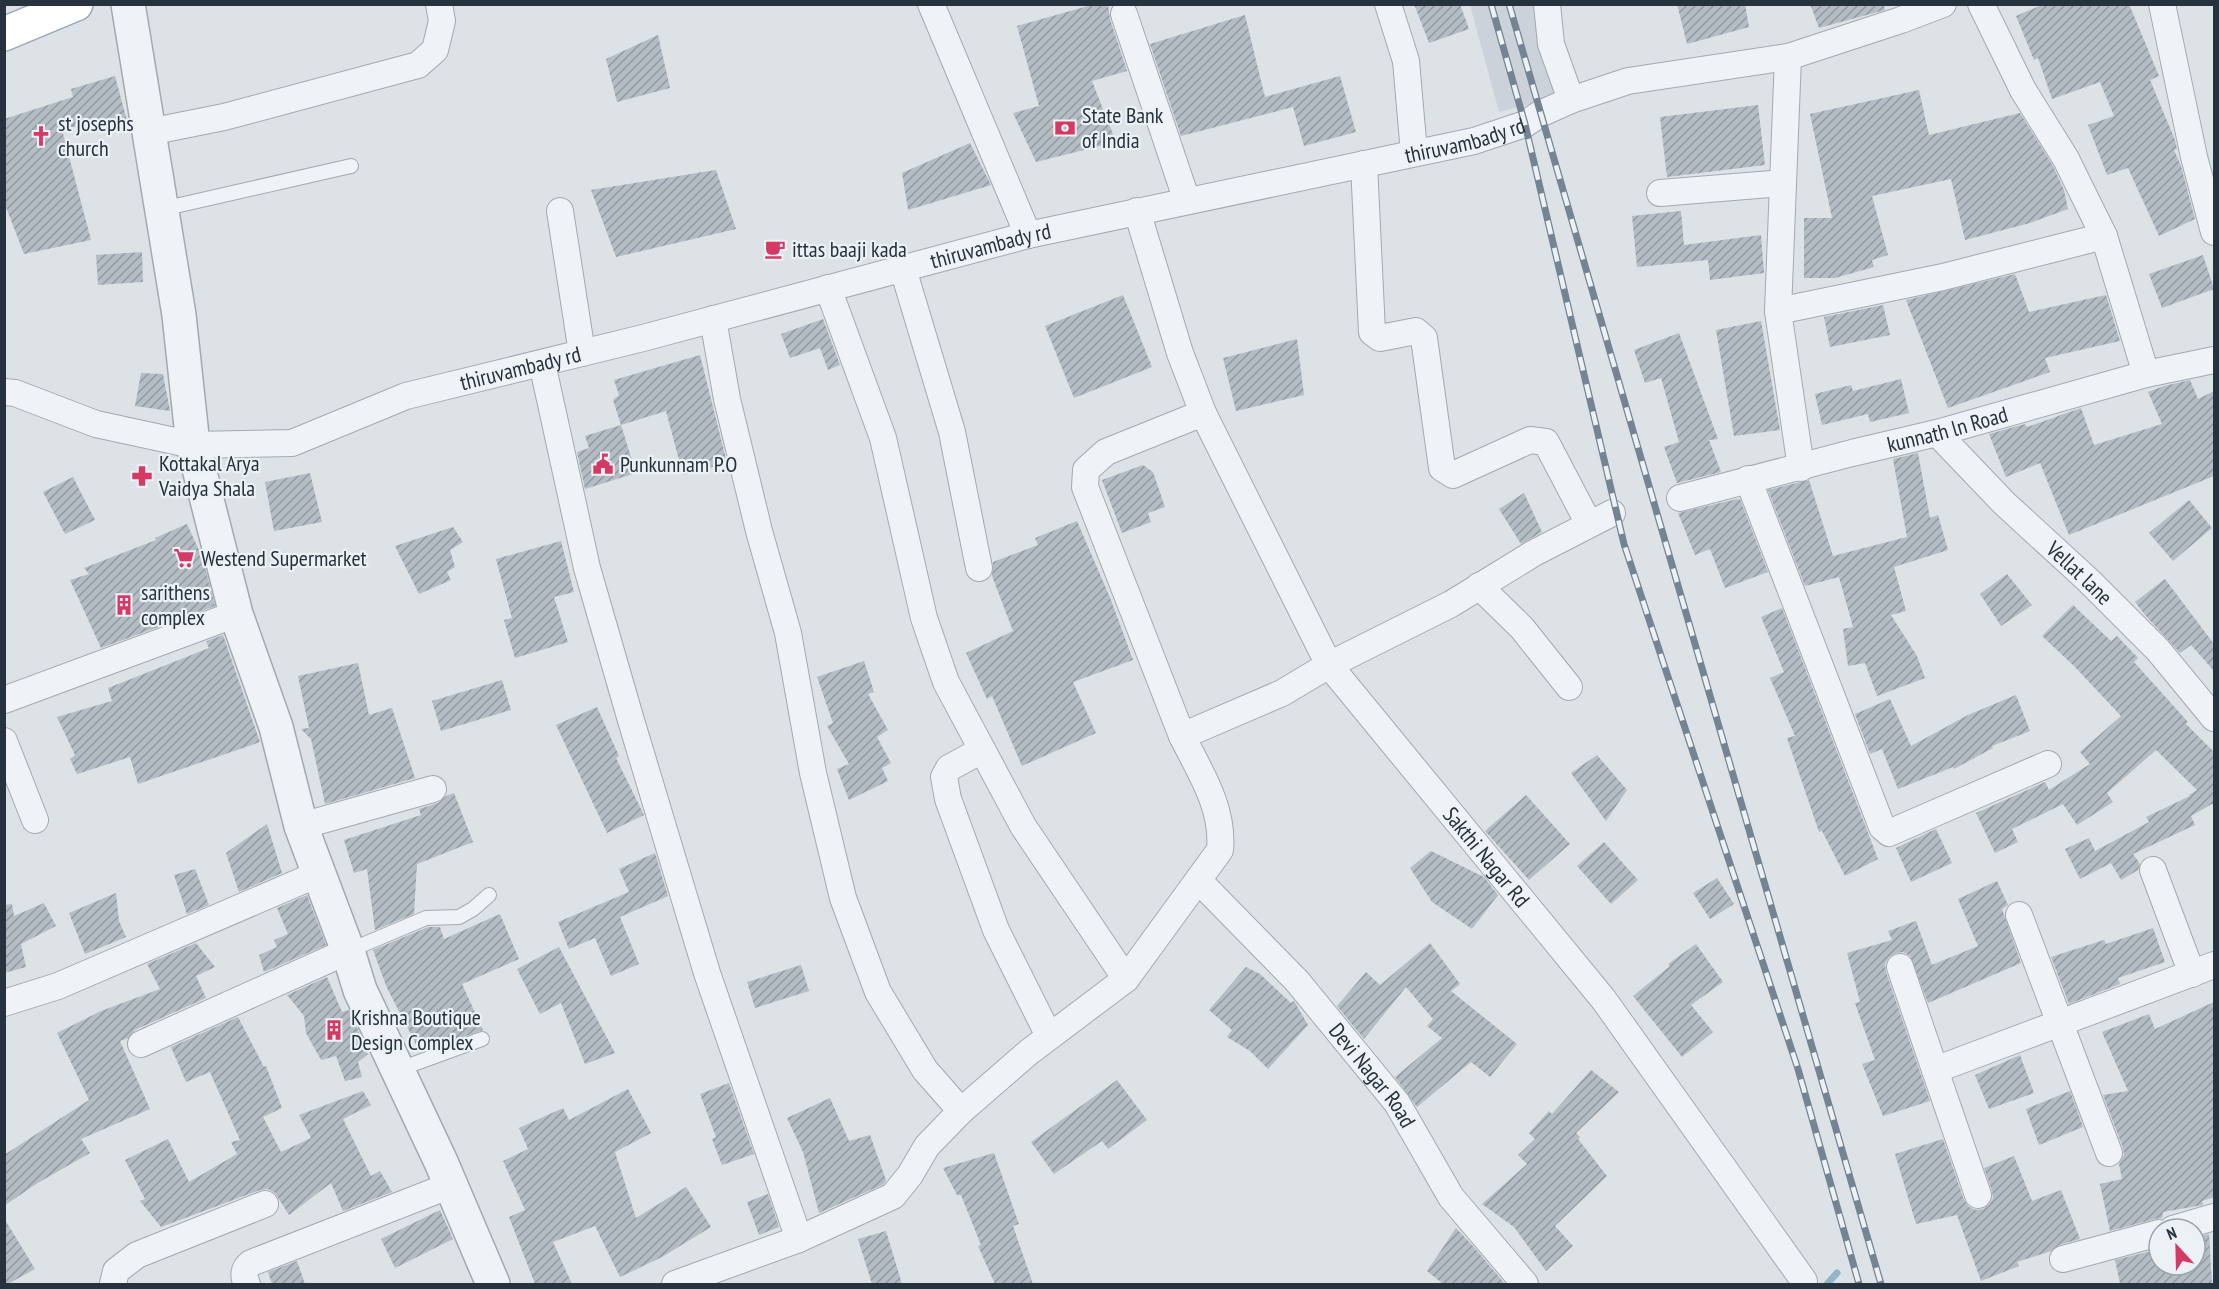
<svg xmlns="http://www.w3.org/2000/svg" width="2219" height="1289" font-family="'PT Sans Narrow',sans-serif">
	<defs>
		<pattern id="building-hatch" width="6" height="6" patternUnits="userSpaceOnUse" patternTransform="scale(1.5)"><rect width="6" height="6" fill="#b4bcc4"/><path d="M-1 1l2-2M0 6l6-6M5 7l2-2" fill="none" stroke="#9299a1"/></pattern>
	</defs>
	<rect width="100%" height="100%" fill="#dde2e7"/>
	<polygon fill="#cbd2d9" points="1470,5 1536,5 1560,96 1499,112"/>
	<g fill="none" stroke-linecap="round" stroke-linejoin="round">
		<polyline stroke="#95b5ca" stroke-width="7" points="1827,1284 1837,1273"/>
	</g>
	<g fill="url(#building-hatch)">
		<polygon points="1095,4 1108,4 1110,19 1127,71 1092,81 1116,142 1036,162 1013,113 1039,106 1017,26"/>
		<polygon points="1414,4 1460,4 1469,29 1429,43"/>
		<polygon points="1677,4 1745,4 1749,27 1687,44"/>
		<polygon points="1810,4 1884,4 1885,10 1819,28"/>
		<polygon points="2044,4 2129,4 2159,76 2150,80 2175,140 2177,149 2174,150 2181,166 2195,219 2159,236 2128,168 2107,175 2088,125 2114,116 2100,82 2052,99 2038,58 2034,60 2016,16"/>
		<polygon points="1245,15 1265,97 1340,76 1356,132 1304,146 1293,107 1181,136 1150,44"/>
		<polygon points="658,35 670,88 617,102 606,59"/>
		<polygon points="115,76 130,132 61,126 91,240 24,254 4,202 4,119 73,97 71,89"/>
		<polygon points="1919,90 1929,135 2020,113 2053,166 2064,190 2068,209 2030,223 1965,240 1951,179 1872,196 1888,255 1872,260 1874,267 1835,278 1804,278 1804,218 1832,218 1810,114"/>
		<polygon points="1758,105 1765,165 1667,177 1660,117"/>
		<polygon points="970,143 991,185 908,210 902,173"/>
		<polygon points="716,170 736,229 616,257 591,190"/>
		<polygon points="1681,211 1684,245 1761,235 1764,273 1710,280 1708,260 1637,267 1632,216"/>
		<polygon points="142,252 143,282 98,285 96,255"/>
		<polygon points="2203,255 2214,289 2162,308 2149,274"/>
		<polygon points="2015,274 2029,312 2106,295 2120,341 2045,358 2050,372 1948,408 1906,300"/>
		<polygon points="1123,295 1152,367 1074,398 1045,326"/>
		<polygon points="1883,305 1890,335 1830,347 1824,317"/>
		<polygon points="823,319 840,365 828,370 820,348 790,358 781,334"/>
		<polygon points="1761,321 1780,430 1734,436 1716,330"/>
		<polygon points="1679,333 1718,439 1709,440 1721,472 1677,483 1664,447 1679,442 1661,378 1645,383 1634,350"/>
		<polygon points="1297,339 1304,395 1236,411 1223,358"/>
		<polygon points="700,355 727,463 683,475 666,411 621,425 613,400 619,395 614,380"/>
		<polygon points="141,373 163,374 170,411 135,406"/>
		<polygon points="1901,379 1909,413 1870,422 1868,414 1822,425 1815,394 1851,385 1853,391"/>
		<polygon points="2190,380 2198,399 2214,391 2214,476 2069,535 2040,463 2006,477 1989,434 2025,424 2027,427 2081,408 2094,445 2162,424 2148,392 2164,386"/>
		<polygon points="621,425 636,473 585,489 577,452 589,448 585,436"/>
		<polygon points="1918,453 1930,518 1938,515 1948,550 1894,567 1906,611 1891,615 1917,656 1925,678 1877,696 1865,663 1848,666 1843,629 1853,627 1839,577 1805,586 1768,490 1809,480 1833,556 1907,537 1893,459"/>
		<polygon points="1143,465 1153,472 1165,507 1148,513 1151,522 1122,533 1102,480"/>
		<polygon points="310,473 322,522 274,531 265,482"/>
		<polygon points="73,477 95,520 65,534 43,492"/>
		<polygon points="1524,493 1542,532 1521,544 1499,509"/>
		<polygon points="1737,499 1740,499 1768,572 1725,588 1710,549 1695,555 1678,513"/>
		<polygon points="2189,500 2212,528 2173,561 2149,533"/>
		<polygon points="1077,521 1111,600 1133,660 1073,682 1096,733 1022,766 992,696 987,699 966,653 1013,631 992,576 993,562 1038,545 1035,538"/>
		<polygon points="187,524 203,559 215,606 101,648 70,580 89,574 84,568 156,540 155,538"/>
		<polygon points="453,527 463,542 450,550 455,567 447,572 451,580 419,594 395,546"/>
		<polygon points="561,541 574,592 554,597 568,642 515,658 504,620 512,618 496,559"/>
		<polygon points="2007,574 2032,605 2001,626 1980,594"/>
		<polygon points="2165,579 2214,644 2214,671 2191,645 2180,653 2146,616 2135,602"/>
		<polygon points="2073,605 2111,641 2117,636 2138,658 2134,662 2188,722 2186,724 2214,752 2214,807 2212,804 2191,816 2195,825 2133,854 2140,864 2138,870 2121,880 2111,863 2080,879 2065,849 2089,838 2095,851 2149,822 2146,817 2190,796 2189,795 2197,790 2156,750 2107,793 2113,802 2077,825 2063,804 2012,829 2018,842 1995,853 1976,813 2045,782 2049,790 2090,764 2080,752 2121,716 2074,666 2042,636"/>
		<polygon points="1782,608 1878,859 1845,876 1822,831 1819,832 1787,738 1795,736 1770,678 1784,672 1761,617"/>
		<polygon points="223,635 260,742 138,784 130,757 77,774 70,759 75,755 57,717 112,701 108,688 209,648 206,641"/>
		<polygon points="864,661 874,692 868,694 888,730 877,737 891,763 882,768 888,781 849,800 837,769 849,764 827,726 833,723 817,677"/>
		<polygon points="358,663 369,715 392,708 415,778 325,804 311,739 301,729 309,728 298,676"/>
		<polygon points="502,680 511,710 441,731 432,701"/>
		<polygon points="2016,695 2030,731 1992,746 1993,748 1954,769 1953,767 1898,789 1882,749 1870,754 1855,714 1890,699 1911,746 1968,715"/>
		<polygon points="597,707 619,756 616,758 644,815 607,833 556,725"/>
		<polygon points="1597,755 1627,790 1606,821 1571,773"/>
		<polygon points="454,793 473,842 417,864 414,914 375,930 367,869 354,873 344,840 421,815 419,809 438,803 446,796"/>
		<polygon points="1526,795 1570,844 1529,880 1485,831"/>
		<polygon points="267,824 282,873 239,892 226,853"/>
		<polygon points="1936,829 1952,863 1911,882 1896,848"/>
		<polygon points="1604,842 1638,880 1611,904 1577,866"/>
		<polygon points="1431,851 1484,877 1498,895 1472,929 1432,902 1410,868"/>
		<polygon points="655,853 668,896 620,917 639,964 611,976 595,938 569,949 558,922 629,892 619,869"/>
		<polygon points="195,869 209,905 187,914 174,875"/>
		<polygon points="1717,878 1734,904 1710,919 1693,893"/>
		<polygon points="1997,881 2008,905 2002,909 2021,963 1928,1003 1910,956 1903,952 1896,953 1889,957 1885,964 1886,972 1930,1101 1883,1116 1862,1064 1875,1060 1855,1003 1860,1002 1847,953 1892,940 1888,931 1916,921 1932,965 1978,946 1958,899"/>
		<polygon points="116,893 119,921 126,937 85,954 69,913"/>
		<polygon points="307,895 326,945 264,972 259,955 277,947 274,940 288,934 277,908"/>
		<polygon points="44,903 56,926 21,944 26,967 4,973 4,905 12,904 14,916"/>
		<polygon points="500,914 519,959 462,984 483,1030 420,1052 387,988 373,950 428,927 440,927 444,939"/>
		<polygon points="2153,928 2165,962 2118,978 2120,984 2069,1004 2051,957 2104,940 2106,944"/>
		<polygon points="196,943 215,967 196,976 206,998 135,1030 128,1038 120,1041 150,1109 81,1139 90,1153 36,1184 4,1206 4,1155 89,1100 57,1033 101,1011 160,989 147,964"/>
		<polygon points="1430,943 1460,984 1451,991 1517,1044 1490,1077 1471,1062 1417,1107 1395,1077 1442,1038 1427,1026 1433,1019 1406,987 1364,1039 1337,1006 1366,972 1380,985"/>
		<polygon points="1696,944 1723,982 1691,1005 1713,1032 1682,1057 1633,996 1670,966 1668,964"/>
		<polygon points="559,947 615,1053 585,1064 561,1003 540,1014 517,969"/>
		<polygon points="801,965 809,991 755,1008 747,982"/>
		<polygon points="1246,967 1260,974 1291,1003 1294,1001 1308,1025 1268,1069 1250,1051 1227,1037 1232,1030 1209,1010"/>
		<polygon points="327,977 342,1012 349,1010 363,1041 361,1043 368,1054 358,1062 362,1077 345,1081 336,1056 321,1060 306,1033 304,1016 287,995"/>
		<polygon points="2214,1002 2214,1197 2202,1201 2203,1205 2163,1212 2162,1218 2155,1219 2110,1231 2100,1184 2122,1179 2119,1164 2124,1155 2123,1148 2103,1095 2128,1091 2102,1032 2149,1014 2155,1029"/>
		<polygon points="238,1017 264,1067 266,1066 282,1108 263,1117 281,1152 311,1138 299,1115 363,1091 371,1105 343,1119 371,1176 380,1171 392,1192 343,1211 331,1183 289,1215 275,1193 268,1189 260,1190 161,1227 140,1201 145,1199 125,1160 168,1139 189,1182 237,1154 231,1142 240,1140 210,1072 186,1082 171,1047"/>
		<polygon points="2020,1055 2034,1093 1989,1109 1975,1075"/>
		<polygon points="1591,1070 1619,1092 1576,1133 1580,1137 1578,1139 1607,1176 1555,1226 1573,1246 1546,1271 1514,1227 1482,1204 1527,1164 1518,1155 1535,1139 1529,1133 1549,1111 1552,1114"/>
		<polygon points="1117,1080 1147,1120 1108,1149 1102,1141 1054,1174 1031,1142"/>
		<polygon points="729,1083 754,1154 722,1165 712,1139 716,1137 700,1094"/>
		<polygon points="628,1089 651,1133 615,1152 636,1218 686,1187 711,1227 662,1257 620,1277 595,1226 553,1242 572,1284 535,1284 509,1217 525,1210 503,1161 528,1149 519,1128 563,1108 569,1120"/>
		<polygon points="2070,1091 2083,1127 2039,1145 2026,1109"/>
		<polygon points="830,1098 849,1141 870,1135 886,1180 884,1184 819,1213 803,1152 787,1118"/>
		<polygon points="1943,1139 1964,1200 1969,1207 1976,1210 1983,1209 1989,1205 1993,1198 1992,1191 1984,1168 2014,1156 2032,1201 2061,1190 2080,1239 2059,1245 2051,1251 2017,1262 2019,1266 1981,1281 1957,1215 1916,1224 1895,1154"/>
		<polygon points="994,1153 1019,1224 1013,1226 1033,1284 995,1284 978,1246 981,1245 961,1195 957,1195 943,1168"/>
		<polygon points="768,1194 779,1227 759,1235 747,1202"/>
		<polygon points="440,1210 453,1239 395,1268 381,1239"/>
		<polygon points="4,1218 35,1269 8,1284 4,1284"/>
		<polygon points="1456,1228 1473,1246 1505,1284 1443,1284 1427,1271"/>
		<polygon points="886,1231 902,1284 872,1284 858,1239"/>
		<polygon points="2209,1234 2212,1284 2120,1284 2115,1260 2159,1249 2159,1265 2195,1265 2195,1238"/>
		<polygon points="297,1261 305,1284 272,1284 268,1272"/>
	</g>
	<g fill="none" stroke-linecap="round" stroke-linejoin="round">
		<g stroke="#a2aab1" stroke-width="16">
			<g id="service">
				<polyline points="162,209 351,166"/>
				<polyline points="348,951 426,918 459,917 473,909 489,895"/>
				<polyline points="397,1070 482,1039"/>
			</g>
		</g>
		<g stroke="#a2aab1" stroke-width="28">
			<g id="minor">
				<polyline points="931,4 1028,235"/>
				<polyline points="1388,4 1406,61 1414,153"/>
				<polyline points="1547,4 1551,44 1571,100"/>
				<polyline points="1981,4 2023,90 2066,159 2104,236 2146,374"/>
				<polyline points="2162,4 2194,157 2214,232"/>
				<polyline points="1124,14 1187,201"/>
				<polyline points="1788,57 1778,311 1801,468"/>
				<polyline points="149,132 224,117 418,65 435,50 442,21 439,4"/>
				<polyline points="1364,164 1372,332 1380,338 1416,331 1424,338 1442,468 1453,475 1530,440 1546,442 1589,524"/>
				<polyline points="1660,193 1783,183"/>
				<polyline points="560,211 582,353"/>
				<polyline points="1137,211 1180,353 1203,413 1106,452 1086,470 1085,487 1182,736"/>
				<polyline points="903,269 952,432 979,568"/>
				<polyline points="828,288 883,438 924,618 946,682 1023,826 1126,979"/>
				<polyline points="1778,311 1943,277 2104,236"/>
				<polyline points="713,319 727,399 759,531 788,633 813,773 843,898 878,992 925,1070 961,1111"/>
				<polyline points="542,363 587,568 630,717 707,973 799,1239"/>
				<path id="s1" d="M4 392 15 393 96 424 193 445 292 443 406 396 643 338 1028 235 1474 141 1525 124 1540 114 1571 100 1628 81 1788 57 1901 20 1943 4"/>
				<path id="s2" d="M1203 413 1329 665 1604 1000 1804 1281"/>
				<path id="s3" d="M1937 433 2004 503 2088 580 2158 650 2214 718"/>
				<polyline points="1748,479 1882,827 1889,833 2048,764"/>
				<path id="s4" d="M1680 498 1852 453 1937 433 2146 374 2214 360"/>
				<polyline points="1479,586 1522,628 1569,687"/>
				<polyline points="4,700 236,614"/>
				<polyline points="4,741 35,820"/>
				<polyline points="982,750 949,768 944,777 948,799 996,930 1049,1036"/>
				<polyline points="301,826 433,789"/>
				<polyline points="2153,870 2192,974"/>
				<path id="s5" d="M1199 881 1297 981 1397 1103 1451 1197 1525 1284"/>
				<polyline points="2019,915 2109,1153"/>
				<polyline points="1900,967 1935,1070 2214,965"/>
				<polyline points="4,1003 58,986 318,874"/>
				<polyline points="141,1044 348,951"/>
				<polyline points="1935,1070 1978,1195"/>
				<polyline points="2173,1229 2214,1217"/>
				<polyline points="2063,1259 2159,1233"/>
				<polyline points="113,1284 116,1271 137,1255 265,1204"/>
				<path d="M247 1284C243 1276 243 1269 251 1263L451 1185"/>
				<path d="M675 1284 799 1239 893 1196 910 1175 927 1146 961 1111 1029 1052 1126 979 1220 850C1224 808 1200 772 1182 736L1282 693 1329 665 1451 604 1534 553 1612 513"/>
			</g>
		</g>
		<g stroke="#a2aab1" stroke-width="36">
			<polyline id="tertiary" points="128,4 179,315 193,445 236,614 276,727 301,826 348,951 360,990 441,1162 493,1284"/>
		</g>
		<g stroke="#9ba8b4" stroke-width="36">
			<polyline id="primary" points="4,34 76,4"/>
		</g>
		<use href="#service" stroke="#eff2f6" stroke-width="14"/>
		<use href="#minor" stroke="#eff2f6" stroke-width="26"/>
		<use href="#tertiary" stroke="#eff2f6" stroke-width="33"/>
		<use href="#primary" stroke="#fff" stroke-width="33"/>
		<g stroke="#758492" stroke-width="7">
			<g id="rail">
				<polyline points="1491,4 1525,124 1624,544 1798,1069 1859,1284"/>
				<polyline points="1509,4 1881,1284"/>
			</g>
		</g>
		<use href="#rail" stroke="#ecf1f5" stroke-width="4.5" stroke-dasharray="14" stroke-linecap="butt"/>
	</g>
	<defs>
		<g id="bank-bare" transform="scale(1.62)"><path d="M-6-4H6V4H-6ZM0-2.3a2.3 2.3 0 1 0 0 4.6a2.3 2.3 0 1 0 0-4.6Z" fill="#d43a64" stroke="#ecf1f5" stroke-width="2.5" paint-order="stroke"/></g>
		<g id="church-bare" transform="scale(1.62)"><path d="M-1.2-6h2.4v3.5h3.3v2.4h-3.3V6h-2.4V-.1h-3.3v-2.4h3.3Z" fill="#d43a64" stroke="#ecf1f5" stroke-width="2.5" paint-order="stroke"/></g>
		<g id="cafe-bare" transform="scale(1.62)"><path d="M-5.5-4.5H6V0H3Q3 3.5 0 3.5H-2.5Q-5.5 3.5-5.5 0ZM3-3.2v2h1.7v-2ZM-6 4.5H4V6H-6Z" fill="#d43a64" stroke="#ecf1f5" stroke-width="2.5" paint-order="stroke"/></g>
		<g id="civic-bare" transform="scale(1.62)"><path d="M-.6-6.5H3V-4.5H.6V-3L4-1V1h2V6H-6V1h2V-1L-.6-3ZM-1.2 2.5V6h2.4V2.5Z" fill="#d43a64" stroke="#ecf1f5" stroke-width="2.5" paint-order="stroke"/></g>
		<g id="pharmacy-bare" transform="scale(1.62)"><path d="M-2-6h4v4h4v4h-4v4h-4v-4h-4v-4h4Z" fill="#d43a64" stroke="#ecf1f5" stroke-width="2.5" paint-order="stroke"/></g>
		<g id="supermarket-bare" transform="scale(1.62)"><path d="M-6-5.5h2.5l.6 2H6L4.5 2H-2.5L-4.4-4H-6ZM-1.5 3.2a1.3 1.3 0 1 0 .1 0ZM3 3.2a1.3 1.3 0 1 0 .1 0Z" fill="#d43a64" stroke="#ecf1f5" stroke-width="2.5" paint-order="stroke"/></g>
		<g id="building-bare" transform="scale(1.62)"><path d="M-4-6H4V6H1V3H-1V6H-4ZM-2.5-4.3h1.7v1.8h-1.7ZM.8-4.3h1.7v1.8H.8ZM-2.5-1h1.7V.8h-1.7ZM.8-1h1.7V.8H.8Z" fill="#d43a64" stroke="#ecf1f5" stroke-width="2.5" paint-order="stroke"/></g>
	</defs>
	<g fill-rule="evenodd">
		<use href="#bank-bare" x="1065" y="128"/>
		<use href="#church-bare" x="41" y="136"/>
		<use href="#cafe-bare" x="775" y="249"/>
		<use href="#civic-bare" x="603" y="464"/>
		<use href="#pharmacy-bare" x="142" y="476"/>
		<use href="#supermarket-bare" x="184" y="558"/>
		<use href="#building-bare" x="124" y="605"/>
		<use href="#building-bare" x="334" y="1030"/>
	</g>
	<g text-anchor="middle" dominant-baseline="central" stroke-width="4.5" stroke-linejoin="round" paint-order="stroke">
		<g font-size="22" fill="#26323e" stroke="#ecf1f5" text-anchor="start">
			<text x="1082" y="115">State Bank<tspan x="1082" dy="25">of India</tspan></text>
			<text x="58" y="123">st josephs<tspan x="58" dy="25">church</tspan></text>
			<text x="792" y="249">ittas baaji kada</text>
			<text x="159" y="463">Kottakal Arya<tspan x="159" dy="25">Vaidya Shala</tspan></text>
			<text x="620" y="464">Punkunnam P.O</text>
			<text x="201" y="558">Westend Supermarket</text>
			<text x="141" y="592">sarithens<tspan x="141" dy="25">complex</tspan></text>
			<text x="351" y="1017">Krishna Boutique<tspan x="351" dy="25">Design Complex</tspan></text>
		</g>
		<g font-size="22" fill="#26323e" stroke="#ecf1f5">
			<text stroke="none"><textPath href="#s1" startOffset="1509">thiruvambady rd</textPath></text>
			<text stroke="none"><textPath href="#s1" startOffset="1023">thiruvambady rd</textPath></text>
			<text stroke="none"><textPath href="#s1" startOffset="537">thiruvambady rd</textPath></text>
			<text stroke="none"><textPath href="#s4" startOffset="276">kunnath ln Road</textPath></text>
			<text stroke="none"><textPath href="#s3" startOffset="200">Vellat lane</textPath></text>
			<text stroke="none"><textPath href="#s2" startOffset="530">Sakthi Nagar Rd</textPath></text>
			<text stroke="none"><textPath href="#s5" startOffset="261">Devi Nagar Road</textPath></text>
		</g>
	</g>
	<rect width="2219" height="1289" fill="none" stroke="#26323e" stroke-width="12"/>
	<g transform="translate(2177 1247) rotate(338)"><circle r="28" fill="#ecf1f5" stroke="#9da5ac" stroke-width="1.5"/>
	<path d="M0-4.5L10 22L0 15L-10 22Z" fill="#d43a64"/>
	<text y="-9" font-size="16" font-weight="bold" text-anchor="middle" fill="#26323e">N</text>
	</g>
</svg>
